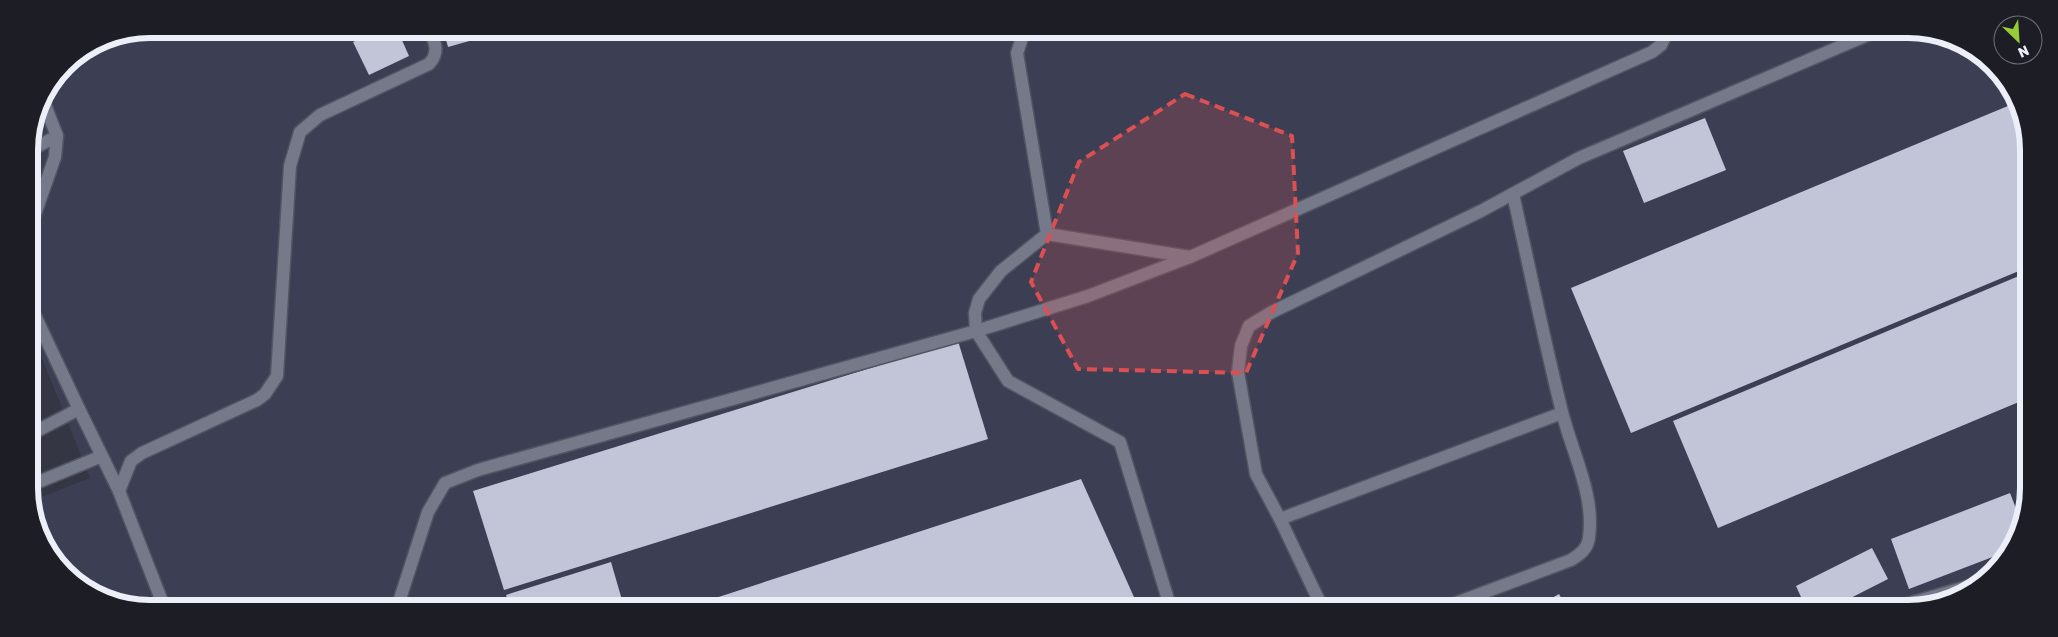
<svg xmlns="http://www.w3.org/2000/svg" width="2058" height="637" font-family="Rubik,sans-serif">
	<rect width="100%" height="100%" fill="#343644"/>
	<polygon fill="#3c3f54" points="150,29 1939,33 1994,64 2027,127 2025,518 1988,578 1954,599 1916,608 119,604 59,567 31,510 31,501 90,478 30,328 29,142 38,103 64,64 104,38"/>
	<g fill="#c2c5d8">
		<polygon points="381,29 397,29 409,56 369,75 353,42"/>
		<polygon points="443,29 485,30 487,36 448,47"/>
		<polygon points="2015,103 2027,127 2026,268 1631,433 1571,288"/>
		<polygon points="1705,118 1726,170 1644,203 1623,151"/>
		<polygon points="2026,273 2026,399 1718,528 1673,421"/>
		<polygon points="958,341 988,439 504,590 473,491"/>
		<polygon points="1081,479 1138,606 694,605"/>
		<polygon points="2010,493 2022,524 2003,553 1909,589 1891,539"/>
		<polygon points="1872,548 1888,579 1831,608 1806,608 1796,586"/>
		<polygon points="611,562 622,600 605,605 509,605 506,595"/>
		<polygon points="1559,594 1566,607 1536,607"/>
	</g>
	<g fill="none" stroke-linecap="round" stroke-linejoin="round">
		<g stroke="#525460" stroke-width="15">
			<g id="service">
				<polyline points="1029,31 1022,38 1017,53 1047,234 1001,271 979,299 975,313 976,331 1008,381 1120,442 1170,606"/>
				<polyline points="29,151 57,136"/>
				<polyline points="29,231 55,157 57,136 42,97"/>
				<polyline points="1047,234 1190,257 1652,52 1661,45 1667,32"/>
				<polyline points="30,305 79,409"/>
				<polyline points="31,485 102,456"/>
				<polyline points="1280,519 1562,413"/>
				<polyline points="398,605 428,512 445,483 478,470 976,331 1088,296 1190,257"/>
				<polyline points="1322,607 1280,519 1256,474 1238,372 1241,346 1249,326 1272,312 1481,211 1579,158 1872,33"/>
				<path d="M1445 607 1571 560C1580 554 1588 549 1589 537 1595 495 1572 452 1562 412 1544 340 1529 266 1513 194"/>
				<polyline points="1894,608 1983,582"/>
			</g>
		</g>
		<g stroke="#525460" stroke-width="15">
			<g id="minor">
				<polyline points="31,434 79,409 119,491 163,604"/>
				<path d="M119 491 131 461 142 453 257 400 265 394 277 376 290 166 300 132 320 115 429 64C440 52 435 42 429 29"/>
			</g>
		</g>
		<use href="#service" stroke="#76798a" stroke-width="12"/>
		<use href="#minor" stroke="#76798a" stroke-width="12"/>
	</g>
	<path fill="#db5052" fill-opacity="0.2" stroke="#db5052" stroke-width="4" stroke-dasharray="10 6" stroke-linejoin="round" d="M1185 94 1292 136 1298 253 1246 373 1078 369 1031 282 1079 162Z"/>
	<path d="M0 0H2058V637H0ZM150 38H1908A112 112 0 0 1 2020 150V488A112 112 0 0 1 1908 600H150A112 112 0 0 1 38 488V150A112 112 0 0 1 150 38Z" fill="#1d1e25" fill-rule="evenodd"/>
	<path fill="none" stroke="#edeff8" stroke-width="6" d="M150 38H1908A112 112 0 0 1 2020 150V488A112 112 0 0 1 1908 600H150A112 112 0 0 1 38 488V150A112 112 0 0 1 150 38Z"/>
	<g transform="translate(2018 40) rotate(155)"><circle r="24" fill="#1d1e25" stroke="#707279"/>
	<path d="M0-4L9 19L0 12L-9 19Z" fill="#97cc39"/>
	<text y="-8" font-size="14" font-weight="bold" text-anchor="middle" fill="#edeff8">N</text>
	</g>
</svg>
